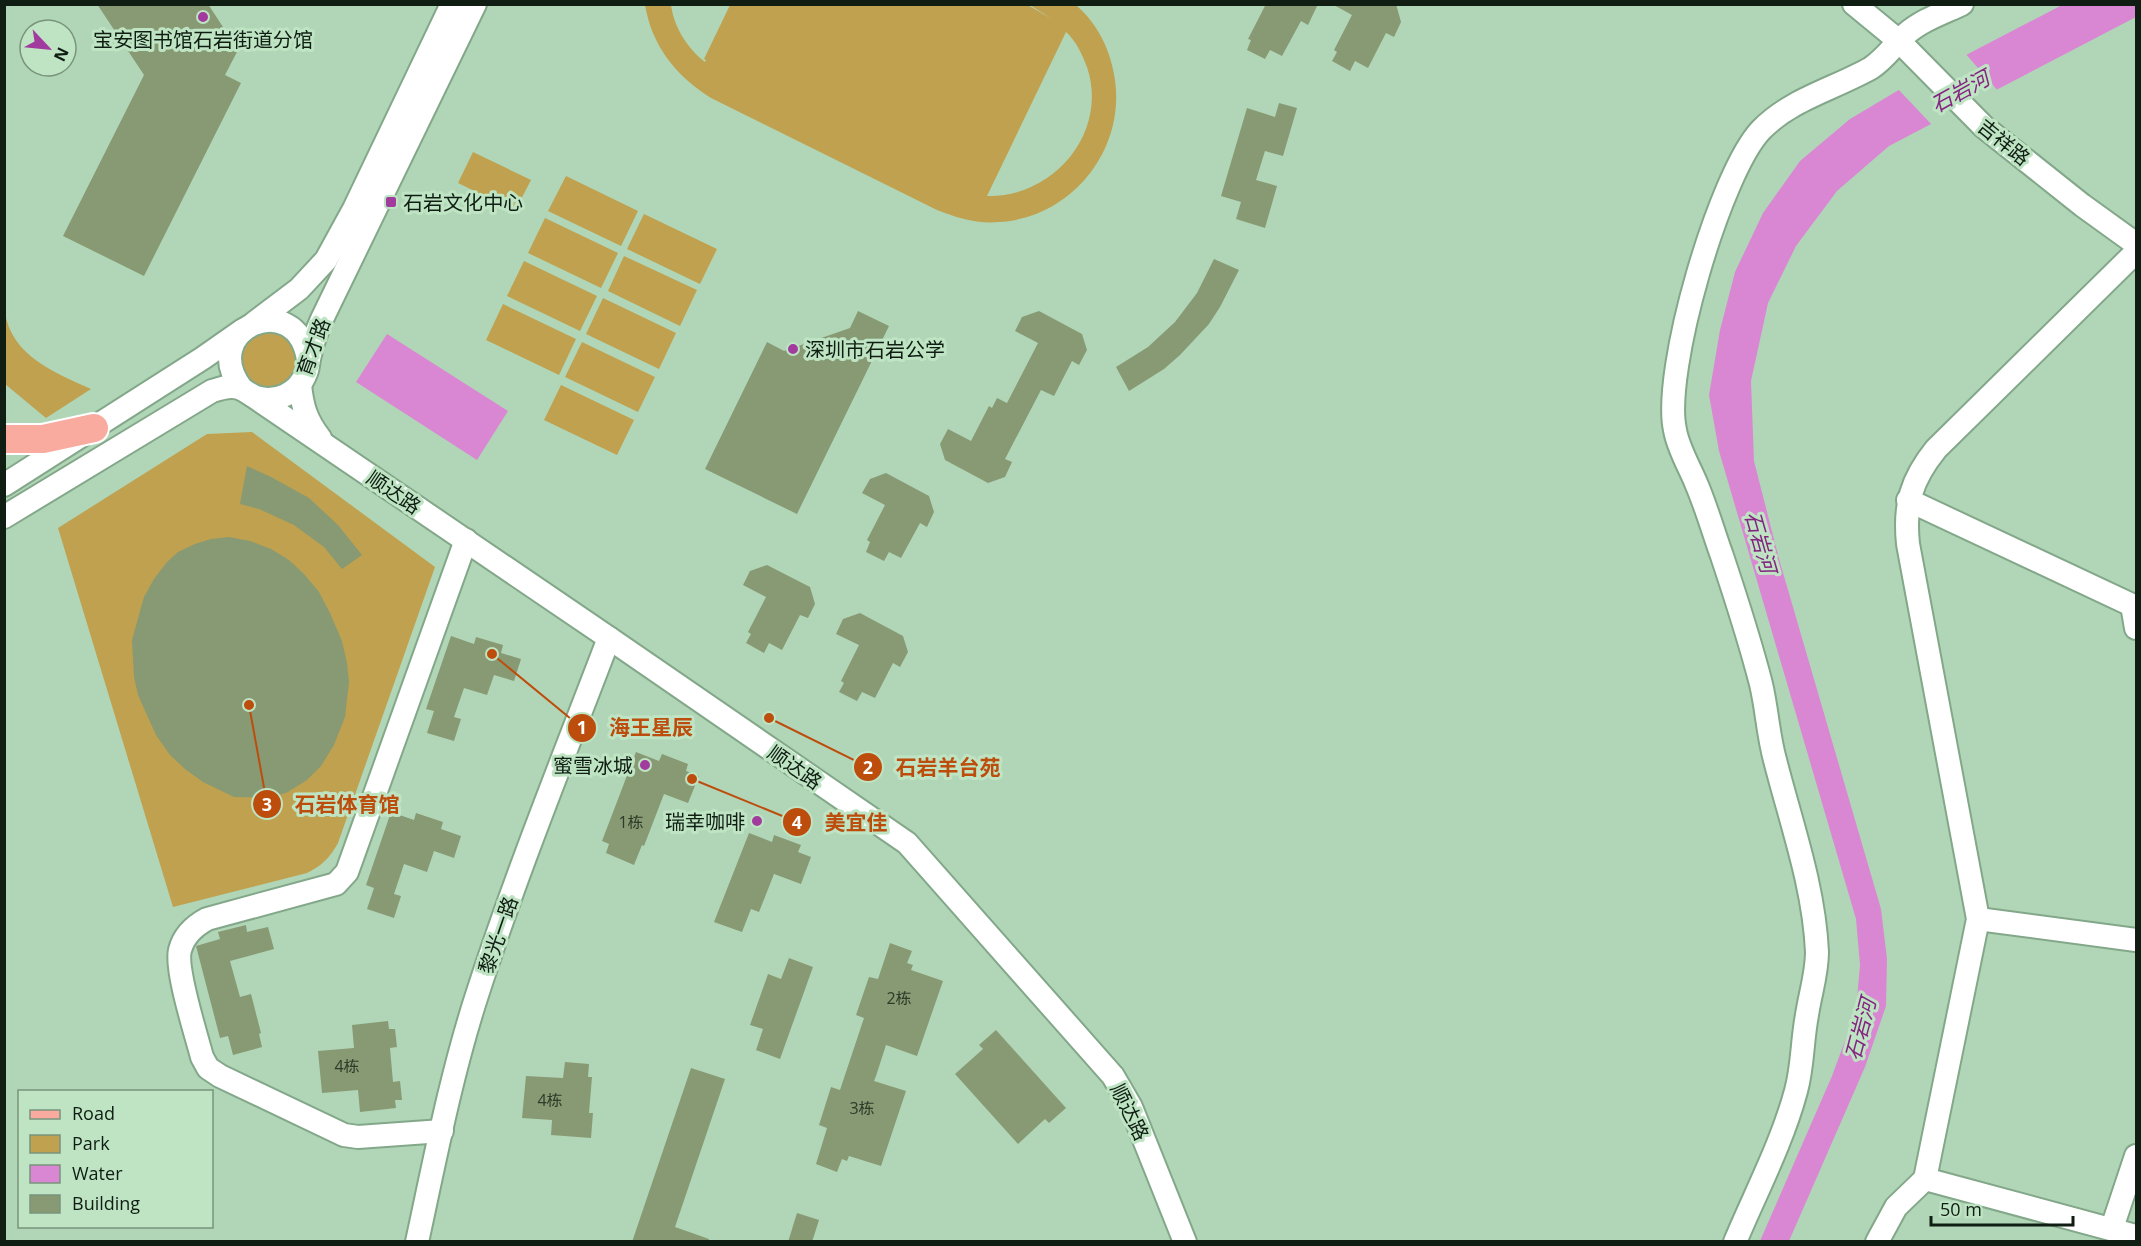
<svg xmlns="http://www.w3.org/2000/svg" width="2141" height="1246" font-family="'Open Sans','Noto Sans SC',sans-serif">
	<rect width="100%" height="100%" fill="#b1d6b7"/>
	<g fill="#bfa14f" fill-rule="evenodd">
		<path d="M1026 4 1052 19 1030 5H1076C1098 24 1111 51 1115 80 1125 151 1071 218 999 222 977 224 957 218 937 210L711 98C676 76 652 46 645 5H671C674 27 687 48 705 62L706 60 704 59 730 5ZM1066 32C1076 41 1082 54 1087 67 1109 133 1053 198 987 196Z"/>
		<polygon points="473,152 531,180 515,211 458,183"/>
		<polygon points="566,176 638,211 621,246 548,211"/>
		<polygon points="644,214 717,249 700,284 627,249"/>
		<polygon points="545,218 618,253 601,288 528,253"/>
		<polygon points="624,256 697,290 680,326 608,291"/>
		<polygon points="524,261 597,296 580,331 507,296"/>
		<polygon points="603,298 676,333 659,369 586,334"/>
		<polygon points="503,304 576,339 559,375 486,340"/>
		<path d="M5 312C11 356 56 373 91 389L46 418 5 384Z"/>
		<circle cx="269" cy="360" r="28"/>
		<polygon points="582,342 655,377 638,412 565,377"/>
		<polygon points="561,385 634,420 617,455 544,420"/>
		<path d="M252 432 435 567 338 843C330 858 321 866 307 873L173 907 58 528 207 434Z"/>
	</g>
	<g fill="#d987d3">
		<polygon points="2062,5 2136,5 2136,17 1889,146 1837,191 1796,246 1768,303 1751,381 1754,461 1779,559 1881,909 1887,959 1886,1006 1865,1067 1789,1241 1760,1241 1832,1076 1856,1011 1860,965 1856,919 1719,451 1709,395 1720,330 1735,272 1763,213 1800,161 1850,119 1897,91"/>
		<polygon points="387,334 508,411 477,460 356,382"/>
	</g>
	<polygon fill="#b1d6b7" points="1964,52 1999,92 1933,126 1897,88"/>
	<g fill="#879a73">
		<polygon points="97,4 208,4 238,50 225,75 241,83 144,276 63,236 144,75"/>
		<polygon points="1266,4 1318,4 1308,25 1301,21 1282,56 1270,50 1265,59 1247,50 1251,40 1248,39"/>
		<polygon points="1332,4 1396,4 1401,22 1394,37 1386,33 1368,68 1355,61 1350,71 1332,61 1337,52 1334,50 1352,15"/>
		<polygon points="1279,103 1297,108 1283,156 1265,151 1256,180 1277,186 1265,228 1236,219 1241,202 1221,196 1247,108 1275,117"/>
		<polygon points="1214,259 1239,270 1220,307 1209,324 1180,355 1164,369 1129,391 1116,367 1148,347 1175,322 1197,293"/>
		<polygon points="858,311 889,326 797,514 705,469 767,342 784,351 850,328"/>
		<polygon points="1039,311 1082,334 1087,350 1079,365 1072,361 1054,396 1041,390 1005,459 1012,462 1005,477 988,483 945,460 940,444 948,429 971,441 989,406 992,408 997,398 1007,403 1038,343 1015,331 1022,317"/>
		<polygon points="247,466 271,477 309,498 338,525 362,555 342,569 324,547 294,525 259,509 240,504"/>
		<polygon points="886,473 929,496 934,512 927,527 920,523 901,558 889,552 884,561 866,552 870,542 867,540 885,505 862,493 870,479"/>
		<polygon points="229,537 250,541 271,549 289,560 304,574 319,592 330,613 342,641 347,663 349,682 345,717 334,745 321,766 307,780 288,792 270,798 234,797 203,782 185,769 170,755 156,735 138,695 134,677 132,640 144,597 154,579 167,562 178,552 195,544 211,539"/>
		<polygon points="767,565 810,587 815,604 808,618 800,615 782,650 769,643 764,653 746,643 751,634 748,632 766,597 743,585 750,571"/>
		<polygon points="860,613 903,636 908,652 900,667 893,663 875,698 862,692 857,701 839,692 844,683 841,681 859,645 836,634 843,619"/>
		<polygon points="451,636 474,644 476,637 503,645 501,653 521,659 514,681 494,675 487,695 464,688 454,717 461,719 454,741 427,733 434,711 426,709"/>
		<polygon points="636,752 659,761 662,754 688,764 686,771 699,776 688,803 664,794 644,846 642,845 634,865 606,853 609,844 602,841"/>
		<polygon points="391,812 414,820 416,813 443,822 441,829 461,836 454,858 434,851 427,872 404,864 394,894 401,896 394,918 367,909 374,888 366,885"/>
		<polygon points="749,833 772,842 774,835 801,845 798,852 811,857 801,884 774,874 759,912 751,909 742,932 714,922"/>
		<polygon points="246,925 247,932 268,927 274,949 230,961 240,997 251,994 261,1033 259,1034 262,1047 233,1055 228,1036 220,1038 196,946 220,939 218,932"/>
		<polygon points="890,943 912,951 907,963 913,965 911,970 943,981 917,1056 886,1045 876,1076 874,1081 906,1091 881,1166 849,1156 847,1161 842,1159 837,1172 816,1164 827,1128 819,1125 831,1087 840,1090 864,1018 856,1015 869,977 878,979"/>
		<polygon points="789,958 813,967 780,1059 756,1050 763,1029 750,1025 768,974 781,979"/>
		<polygon points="388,1021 389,1029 395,1029 397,1047 390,1048 393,1082 400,1081 402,1100 395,1100 396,1108 360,1112 358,1090 322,1093 318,1051 354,1048 352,1025"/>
		<polygon points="996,1030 1066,1108 1049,1123 1045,1119 1018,1144 955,1074 983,1049 979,1045"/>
		<polygon points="565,1062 589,1064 588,1077 592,1077 589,1113 593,1113 591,1138 551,1135 552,1120 522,1118 526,1076 563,1078"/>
		<polygon points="691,1068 725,1079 675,1227 709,1239 708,1242 632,1242"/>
		<polygon points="797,1213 819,1220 812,1242 788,1242"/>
	</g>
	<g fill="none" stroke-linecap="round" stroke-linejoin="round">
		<g stroke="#83a789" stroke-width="26">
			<g id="minor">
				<polyline points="1854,4 1899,41 1984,127 2082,205 2136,244"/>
				<polyline points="254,323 299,289 326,260 354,209 452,4"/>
				<path d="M300 384C302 406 306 420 320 438"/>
				<path d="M242 389C196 329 297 286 308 360"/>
				<polyline points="253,396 609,638 907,843 1113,1076 1131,1107 1185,1242"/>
				<polyline points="4,485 203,358 243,330"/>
				<polyline points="1908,500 2136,607"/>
				<path d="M4 517 212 391C221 388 230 385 239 388 245 390 250 395 256 397 276 403 298 394 306 373 308 369 308 364 309 359 312 345 316 332 322 319L475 4"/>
				<polyline points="2132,605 2136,628"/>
				<polyline points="1978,919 2136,940"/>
				<path d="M442 1131 358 1137 344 1135 220 1076 208 1068 202 1057C196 1034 175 969 180 950 184 935 194 926 207 919L336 884 347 872 466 540"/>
				<path d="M1925 1179 1978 919 1908 544C1904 505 1911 480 1936 449L2136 252"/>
				<polyline points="1925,1179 2136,1236"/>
				<polyline points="2112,1228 2136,1156"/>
				<path d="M417 1242C435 1159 451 1075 477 995 516 874 564 756 609 638"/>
				<path d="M1735 1242C1756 1192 1782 1143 1796 1091 1803 1066 1802 1040 1807 1015 1810 994 1817 974 1817 952 1814 886 1791 823 1775 760 1768 735 1767 709 1761 684 1750 641 1736 598 1722 556 1713 531 1706 506 1696 483 1689 466 1678 448 1675 430 1662 372 1720 173 1761 130 1791 99 1834 89 1871 68 1885 59 1894 45 1906 34 1922 20 1943 13 1962 4"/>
				<polyline points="1877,1242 1896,1207 1925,1179"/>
			</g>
		</g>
		<g stroke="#fff" stroke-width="32">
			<polyline id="major" points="4,439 43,439 94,428"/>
		</g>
		<use href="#minor" stroke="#fff" stroke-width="22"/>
		<use href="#major" stroke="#faaba0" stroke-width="28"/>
	</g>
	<g fill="#a23b9e" stroke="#bee4c3" stroke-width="2">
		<circle cx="203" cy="17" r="6"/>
		<rect x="385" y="196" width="12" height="12" rx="3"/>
		<circle cx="793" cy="349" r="6"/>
		<circle cx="645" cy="765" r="6"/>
		<circle cx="757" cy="821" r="6"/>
	</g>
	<g text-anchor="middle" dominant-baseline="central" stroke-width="6" stroke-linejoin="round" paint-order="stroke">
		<g font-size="16" fill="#2d3c2a">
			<text x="631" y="822">1栋</text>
			<text x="899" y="998">2栋</text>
			<text x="347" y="1066">4栋</text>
			<text x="550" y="1100">4栋</text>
			<text x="862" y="1108">3栋</text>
		</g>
		<g font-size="20" fill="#0f1d12" stroke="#bee4c3" text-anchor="start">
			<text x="203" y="39" text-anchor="middle">宝安图书馆石岩街道分馆</text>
			<text x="403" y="202">石岩文化中心</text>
			<text x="805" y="349">深圳市石岩公学</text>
			<text x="633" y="765" text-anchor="end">蜜雪冰城</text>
			<text x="745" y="821" text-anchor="end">瑞幸咖啡</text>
		</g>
		<g font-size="20" fill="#0f1d12" stroke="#bee4c3">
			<text transform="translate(2004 142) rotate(39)">吉祥路</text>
			<text transform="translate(313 347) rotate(-70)">育才路</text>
			<text transform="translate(394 492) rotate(34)">顺达路</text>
			<text transform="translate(795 767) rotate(35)">顺达路</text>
			<text transform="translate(498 935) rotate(-71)">黎光一路</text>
			<text transform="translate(1130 1112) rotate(64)">顺达路</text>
		</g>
		<g font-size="21" font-style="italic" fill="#852481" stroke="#bee4c3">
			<text transform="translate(1960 91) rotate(-29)">石岩河</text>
			<text transform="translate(1761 542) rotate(74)">石岩河</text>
			<text transform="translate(1860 1029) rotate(-75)">石岩河</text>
		</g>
	</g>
	<path fill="none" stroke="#bd4d0d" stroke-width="2" d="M492 654L582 728M769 718L868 767M249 705L267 804M692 779L797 822"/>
	<g fill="#bd4d0d" stroke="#bee4c3" stroke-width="2">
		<circle cx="492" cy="654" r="6"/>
		<circle cx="769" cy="718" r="6"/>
		<circle cx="249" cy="705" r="6"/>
		<circle cx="692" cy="779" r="6"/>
		<circle cx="582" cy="728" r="15"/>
		<circle cx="868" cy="767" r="15"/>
		<circle cx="267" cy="804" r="15"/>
		<circle cx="797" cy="822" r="15"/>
	</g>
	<g font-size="18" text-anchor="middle" font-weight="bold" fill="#fff">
		<text x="582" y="734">1</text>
		<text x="868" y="774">2</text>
		<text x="267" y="811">3</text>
		<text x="797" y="829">4</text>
	</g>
	<g font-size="21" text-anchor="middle" font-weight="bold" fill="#bd4d0d" stroke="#bee4c3" stroke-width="6" stroke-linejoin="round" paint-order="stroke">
		<text x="651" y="735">海王星辰</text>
		<text x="948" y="775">石岩羊台苑</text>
		<text x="347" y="812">石岩体育馆</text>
		<text x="856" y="830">美宜佳</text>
	</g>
	<rect width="2141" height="1246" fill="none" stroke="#0f1d12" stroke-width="12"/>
	<rect x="18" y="1090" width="195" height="138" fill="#bee4c3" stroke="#78947c" stroke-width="1.5"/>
	<rect x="30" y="1110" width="30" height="9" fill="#faaba0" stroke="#78947c" stroke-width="1.5"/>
	<text x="72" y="1120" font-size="18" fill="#0f1d12">Road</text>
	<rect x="30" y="1135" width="30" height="18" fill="#bfa14f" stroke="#78947c" stroke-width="1.5"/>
	<text x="72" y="1150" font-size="18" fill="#0f1d12">Park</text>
	<rect x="30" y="1165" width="30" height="18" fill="#d987d3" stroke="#78947c" stroke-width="1.5"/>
	<text x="72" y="1180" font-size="18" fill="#0f1d12">Water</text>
	<rect x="30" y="1195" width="30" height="18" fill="#879a73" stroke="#78947c" stroke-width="1.5"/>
	<text x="72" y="1210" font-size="18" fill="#0f1d12">Building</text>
	<g transform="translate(48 48) rotate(116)"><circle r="28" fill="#bee4c3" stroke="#78947c" stroke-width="1.5"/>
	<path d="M0-4.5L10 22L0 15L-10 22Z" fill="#a23b9e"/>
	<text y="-9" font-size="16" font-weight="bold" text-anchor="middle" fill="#0f1d12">N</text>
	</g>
	<path d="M1931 1216v9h142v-9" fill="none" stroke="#0f1d12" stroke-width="3"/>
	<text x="1940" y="1216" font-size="18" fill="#0f1d12" stroke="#bee4c3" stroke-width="4.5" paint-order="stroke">50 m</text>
</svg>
